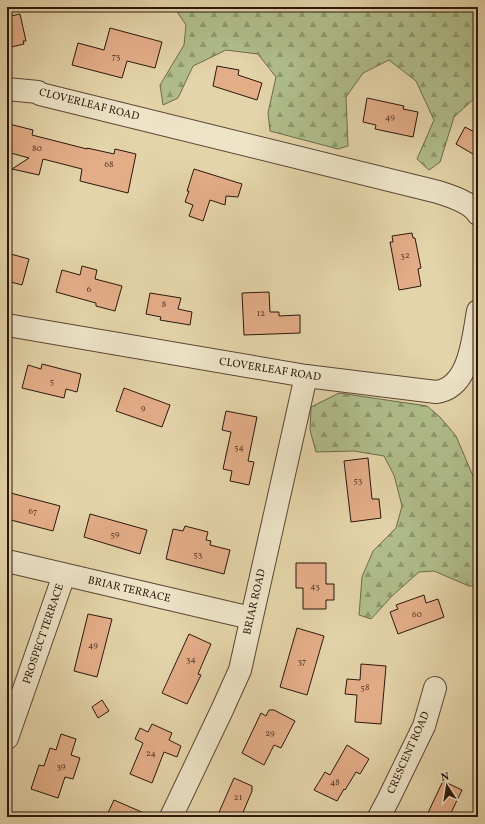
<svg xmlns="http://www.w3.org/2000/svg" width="485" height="824" font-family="Vollkorn,serif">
	<defs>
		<pattern id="forest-firs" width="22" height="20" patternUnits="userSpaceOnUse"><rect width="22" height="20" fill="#b0be8b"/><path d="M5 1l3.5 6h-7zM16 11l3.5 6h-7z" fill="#909970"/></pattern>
	</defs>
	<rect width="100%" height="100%" fill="#e4d4a9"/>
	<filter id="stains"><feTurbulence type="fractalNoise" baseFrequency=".005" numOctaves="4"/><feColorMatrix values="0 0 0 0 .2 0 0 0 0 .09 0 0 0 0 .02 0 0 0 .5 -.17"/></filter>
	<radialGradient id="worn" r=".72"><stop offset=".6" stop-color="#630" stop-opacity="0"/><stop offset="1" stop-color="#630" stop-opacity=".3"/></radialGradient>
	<g fill="url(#forest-firs)" stroke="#6e6a4c">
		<polygon points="174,7 478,7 478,95 454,117 440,162 429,170 417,159 434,120 416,81 389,60 363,73 346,97 348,146 338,149 270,131 268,113 276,77 258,54 226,50 193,66 178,98 163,105 160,85 184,45 186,25"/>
		<polygon points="339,393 427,406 440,417 456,436 476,483 478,493 478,586 469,586 434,571 419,572 392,596 371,619 359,615 362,577 373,551 396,528 402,506 394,475 384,456 354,451 316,452 310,430 311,407"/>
	</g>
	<g fill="#e3ad88" stroke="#2d170d">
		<polygon points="20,14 26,41 23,41 24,44 7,48 7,17"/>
		<polygon points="110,28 162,42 155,68 127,61 122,78 72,65 78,43 104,50"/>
		<polygon points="217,66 239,70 238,75 262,83 257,100 213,86"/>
		<polygon points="367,98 404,106 403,109 418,112 413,137 375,129 376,125 363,122"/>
		<polygon points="9,124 33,130 32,135 87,149 87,148 114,154 115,149 136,154 128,193 80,181 82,169 43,159 39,175 12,169 29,158 7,152 7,132"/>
		<polygon points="465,127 478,134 478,157 456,144"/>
		<polygon points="194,169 242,184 238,197 226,196 225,205 210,200 203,221 189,216 193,205 185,202 189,191 187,191"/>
		<polygon points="412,233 413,238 415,238 421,268 418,269 421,286 399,290 390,242 393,242 392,236"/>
		<polygon points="7,253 29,259 22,285 7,281"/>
		<polygon points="82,266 97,270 95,279 122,286 115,311 96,306 96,303 56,292 62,270 80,275"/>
		<polygon points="269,292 270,312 279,312 279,316 300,315 300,333 244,335 242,293"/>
		<polygon points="150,293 181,298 178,309 192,312 190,325 160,320 161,317 146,314"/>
		<polygon points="42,364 81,374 77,392 66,389 64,398 22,388 28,365 41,369"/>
		<polygon points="124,388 170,405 162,427 116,411"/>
		<polygon points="226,411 257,417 248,461 254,462 249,485 230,481 232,471 223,469 231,432 222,430"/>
		<polygon points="368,458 372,499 379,499 381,518 351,522 344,461"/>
		<polygon points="7,492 60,506 53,531 7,519"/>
		<polygon points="90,514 147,530 140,554 84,537"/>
		<polygon points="185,526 208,532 206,540 211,541 210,545 230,550 224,574 166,559 173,529 183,531"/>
		<polygon points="296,563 326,563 326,584 334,584 334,600 326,600 326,609 303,609 303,588 296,588"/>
		<polygon points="424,595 426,603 438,599 444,617 398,634 390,612 398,609 396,605"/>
		<polygon points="88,614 112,619 97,677 74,671"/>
		<polygon points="297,628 324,636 307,695 280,687"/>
		<polygon points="189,634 211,644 198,674 201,675 187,704 162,693"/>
		<polygon points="361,664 386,666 381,724 355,722 357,695 345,694 347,679 360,680"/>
		<polygon points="102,700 109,711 98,718 92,707"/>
		<polygon points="269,710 274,710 295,721 281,748 274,745 264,765 242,753 261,713 266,716"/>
		<polygon points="152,724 172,733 169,740 181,746 177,757 164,752 152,783 130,774 143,743 135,739 140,728 148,732"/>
		<polygon points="61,734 76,739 71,755 80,758 73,779 65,777 58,798 31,789 39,765 44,766 50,748 56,750"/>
		<polygon points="347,745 369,759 360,774 356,772 345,790 344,789 337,801 314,790 325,772 330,775"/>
		<polygon points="234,778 252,786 252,791 241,817 217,817"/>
		<polygon points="443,781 462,790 449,817 426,817"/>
		<polygon points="114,800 153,817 106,817"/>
	</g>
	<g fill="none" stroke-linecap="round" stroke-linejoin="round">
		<g stroke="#5b4634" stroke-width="24">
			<g id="minor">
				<path d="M7 89 38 92 40 94 438 192C450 196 471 202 478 214"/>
				<path d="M7 325 306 376 436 392C470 388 473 338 478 311"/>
				<polyline points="7,561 251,618"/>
				<polyline points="7,738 64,575"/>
				<polyline points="171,817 222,710 240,670 306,376"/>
				<polyline points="379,817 389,798 424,726 435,688"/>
			</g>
		</g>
		<use href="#minor" stroke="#ede3c7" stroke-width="22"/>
	</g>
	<g text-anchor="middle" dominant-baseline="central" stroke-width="3" stroke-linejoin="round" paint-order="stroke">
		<g font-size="9" fill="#5a3c2c">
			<text x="116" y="56">73</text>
			<text x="390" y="117">49</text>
			<text x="37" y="148">80</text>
			<text x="109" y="164">68</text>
			<text x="405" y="255">32</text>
			<text x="89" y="289">6</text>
			<text x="164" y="304">8</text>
			<text x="261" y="313">12</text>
			<text x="52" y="381">5</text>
			<text x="143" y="408">9</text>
			<text x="239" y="447">54</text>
			<text x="358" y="480">53</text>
			<text x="33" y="511">67</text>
			<text x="115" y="534">59</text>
			<text x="198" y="554">53</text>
			<text x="315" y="586">43</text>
			<text x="417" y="614">60</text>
			<text x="93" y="645">49</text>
			<text x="191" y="659">34</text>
			<text x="302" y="661">37</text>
			<text x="365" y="687">58</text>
			<text x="270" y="733">29</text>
			<text x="151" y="753">24</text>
			<text x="61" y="766">39</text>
			<text x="335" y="782">48</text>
			<text x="238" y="797">21</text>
		</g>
		<g font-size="11" fill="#2d170d" stroke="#ede3c7">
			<text transform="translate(89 105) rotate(14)">CLOVERLEAF ROAD</text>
			<text transform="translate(270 370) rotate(9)">CLOVERLEAF ROAD</text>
			<text transform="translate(129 590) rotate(13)">BRIAR TERRACE</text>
			<text transform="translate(255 602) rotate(-77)">BRIAR ROAD</text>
			<text transform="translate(44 634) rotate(-71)">PROSPECT TERRACE</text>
			<text transform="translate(409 753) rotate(-66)">CRESCENT ROAD</text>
		</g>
	</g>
	<rect width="485" height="824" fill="none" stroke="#e4d4a9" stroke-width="24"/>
	<rect x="8" y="8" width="469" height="808" fill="none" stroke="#2d170d" stroke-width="2"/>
	<rect x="12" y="12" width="461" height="800" fill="none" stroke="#2d170d"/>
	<g transform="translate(447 786) rotate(348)" stroke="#ede3c7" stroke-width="3" paint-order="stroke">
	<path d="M0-3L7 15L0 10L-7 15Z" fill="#2d170d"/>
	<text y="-6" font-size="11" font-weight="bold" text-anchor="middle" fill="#2d170d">N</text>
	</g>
	<rect width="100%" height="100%" filter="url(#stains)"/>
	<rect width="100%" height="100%" fill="url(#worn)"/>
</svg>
